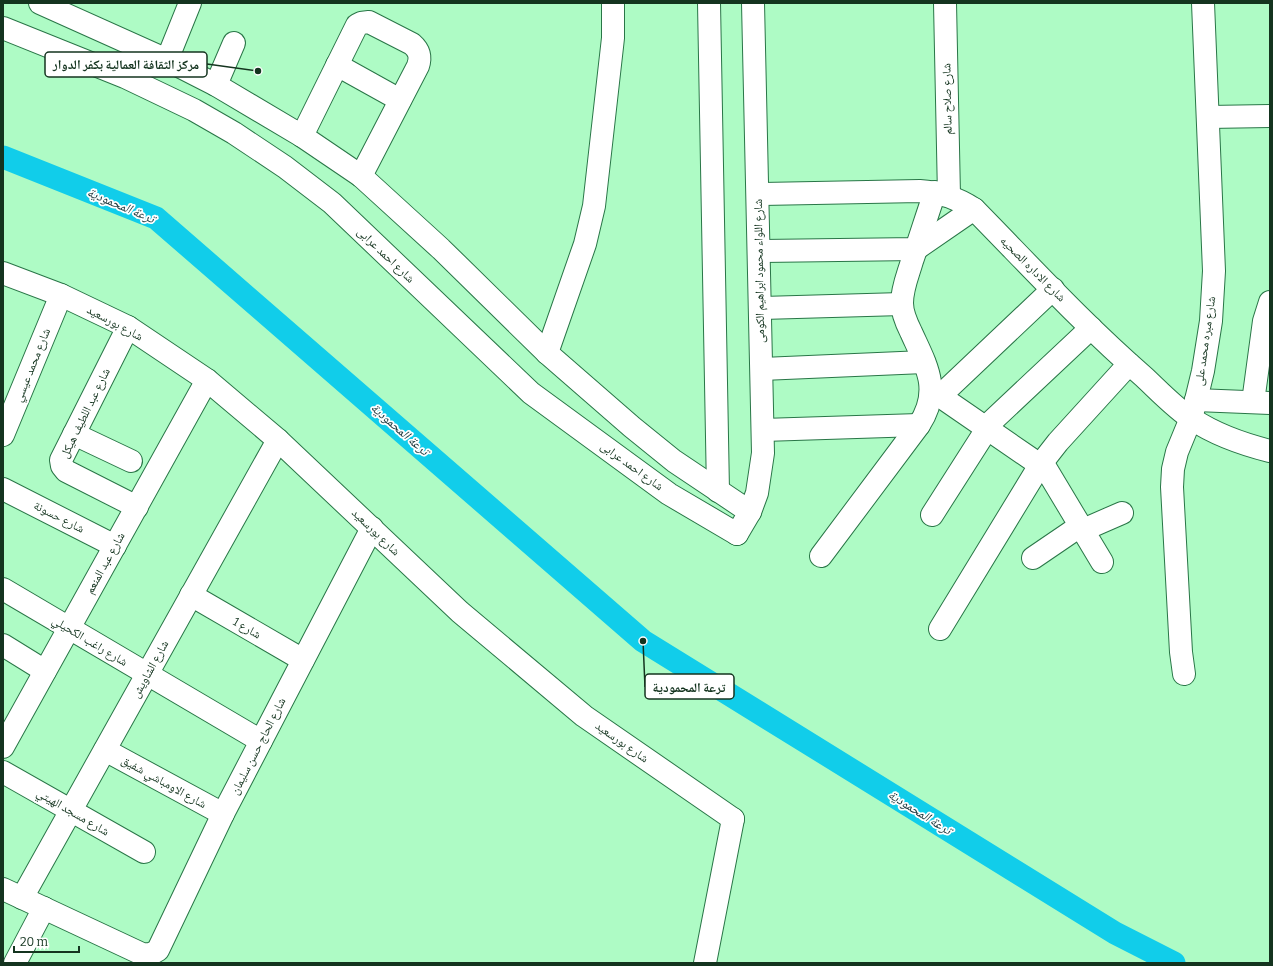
<svg xmlns="http://www.w3.org/2000/svg" width="1273" height="966" font-family="Bitter,'Noto Naskh Arabic',serif">
	<rect width="100%" height="100%" fill="#aefbc5"/>
	<g fill="none" stroke-linecap="round" stroke-linejoin="round">
		<polyline stroke="#11cdea" stroke-width="23" points="3,157 156,218 643,641 1115,933 1174,963"/>
		<g stroke="#297647" stroke-width="24">
			<g id="minor">
				<polyline points="709,3 718,491"/>
				<polyline points="945,3 949,196"/>
				<polyline points="167,60 190,3"/>
				<polyline points="337,65 400,100"/>
				<polyline points="216,85 234,43"/>
				<polyline points="1208,117 1270,116"/>
				<path d="M302 136 357 25 361 23 369 22 412 44C420 51 421 57 418 66L361 176"/>
				<path d="M758 194 920 191C941 192 957 198 974 209 1030 266 1084 325 1144 377 1158 390 1176 409 1192 419 1216 435 1242 444 1270 451"/>
				<polyline points="759,251 916,249 974,209"/>
				<polyline points="760,308 902,304"/>
				<polyline points="128,327 61,460 62,466 66,471 137,507"/>
				<polyline points="547,353 585,244 594,206 613,38 613,3"/>
				<polyline points="762,369 924,362"/>
				<polyline points="931,390 1040,465"/>
				<polyline points="940,396 1053,289"/>
				<polyline points="1196,400 1270,403"/>
				<polyline points="1253,402 1264,321 1270,302"/>
				<polyline points="763,430 919,425"/>
				<polyline points="74,434 131,461"/>
				<polyline points="3,435 61,295"/>
				<polyline points="1042,462 1102,562"/>
				<polyline points="3,489 115,546"/>
				<polyline points="932,515 992,421 1091,328"/>
				<polyline points="1083,530 1122,513"/>
				<polyline points="737,534 750,512 757,493 763,453 753,3"/>
				<path d="M821 556 919 425C942 390 926 365 911 332 906 322 902 313 902 303 902 288 908 275 912 261 920 238 927 215 935 192"/>
				<polyline points="1033,558 1080,526"/>
				<polyline points="3,589 261,741"/>
				<polyline points="191,595 303,660"/>
				<polyline points="940,629 1040,465 1058,442 1129,364"/>
				<polyline points="3,645 45,671"/>
				<polyline points="1184,674 1181,652 1172,487 1173,469 1177,452 1191,418 1196,400 1203,371 1211,321 1214,271 1203,3"/>
				<polyline points="3,747 207,380"/>
				<polyline points="105,750 223,814"/>
				<polyline points="3,772 144,852"/>
				<path d="M3 889 142 954C149 955 152 954 158 950L223 814 372 528"/>
				<polyline points="22,898 278,440"/>
				<polyline points="15,963 44,908"/>
				<polyline points="705,963 733,819"/>
			</g>
		</g>
		<g stroke="#297647" stroke-width="24">
			<g id="major">
				<polyline points="40,3 167,60 216,85 302,136 361,176 441,249 547,353 632,427 674,461 750,512"/>
				<polyline points="3,28 125,77 194,110 234,133 285,167 332,203 531,393 669,494 737,534"/>
				<polyline points="3,273 61,295 128,327 207,380 278,440 460,612 584,716 733,819"/>
			</g>
		</g>
		<use href="#minor" stroke="#fff" stroke-width="22"/>
		<use href="#major" stroke="#fff" stroke-width="22"/>
	</g>
	<g text-anchor="middle" dominant-baseline="central" stroke-width="3.5" stroke-linejoin="round" paint-order="stroke">
		<g font-size="12" fill="#14341f" stroke="#fff">
			<text transform="translate(947 99) rotate(-91)">شارع صلاح سالم</text>
			<text transform="translate(386 255) rotate(44)">شارع احمد عرابى</text>
			<text transform="translate(1033 269) rotate(45)">شارع الاداره الصحيه</text>
			<text transform="translate(759 271) rotate(-91)">شارع اللواء محمود ابراهيم الكومى</text>
			<text transform="translate(115 323) rotate(28)">شارع بورسعيد</text>
			<text transform="translate(1205 341) rotate(-82)">شارع مبره محمد على</text>
			<text transform="translate(32 365) rotate(-68)">شارع محمد عيسي</text>
			<text transform="translate(85 413) rotate(-64)">شارع عبد اللطيف هيكل</text>
			<text transform="translate(632 466) rotate(36)">شارع احمد عرابى</text>
			<text transform="translate(59 517) rotate(27)">شارع حسونة</text>
			<text transform="translate(376 532) rotate(44)">شارع بورسعيد</text>
			<text transform="translate(105 563) rotate(-61)">شارع عبد المنعم</text>
			<text transform="translate(247 628) rotate(30)">شارع 1</text>
			<text transform="translate(90 641) rotate(31)">شارع راغب الكحيلي</text>
			<text transform="translate(150 669) rotate(-61)">شارع الشاويش</text>
			<text transform="translate(622 742) rotate(35)">شارع بورسعيد</text>
			<text transform="translate(258 746) rotate(-63)">شارع الحاج حسن سليمان</text>
			<text transform="translate(164 782) rotate(29)">شارع الاومباشي شفيق</text>
			<text transform="translate(73 812) rotate(30)">شارع مسجد الهيتي</text>
		</g>
		<g font-size="13" font-style="italic" fill="#223c41" stroke="#fff">
			<text transform="translate(121 205) rotate(23)">ترعة المحمودية</text>
			<text transform="translate(400 429) rotate(41)">ترعة المحمودية</text>
			<text transform="translate(920 812) rotate(32)">ترعة المحمودية</text>
		</g>
	</g>
	<path fill="none" stroke="#14341f" stroke-width="1.5" d="M258 71L207 64M643 641L645 687"/>
	<g fill="#14341f" stroke="#fff" stroke-width="1.5">
		<circle cx="258" cy="71" r="4"/>
		<circle cx="643" cy="641" r="4"/>
	</g>
	<g fill="#fff" stroke="#14341f" stroke-width="1.5">
		<rect x="45" y="52" width="162" height="25" rx="4"/>
		<rect x="645" y="674" width="89" height="25" rx="4"/>
	</g>
	<g font-size="13" text-anchor="middle" font-weight="bold" fill="#14341f">
		<text x="126" y="69">مركز الثقافة العمالية بكفر الدوار</text>
		<text x="689" y="692">ترعة المحمودية</text>
	</g>
	<rect width="1273" height="966" fill="none" stroke="#14341f" stroke-width="8"/>
	<path d="M14 946v6h65v-6" fill="none" stroke="#14341f" stroke-width="2"/>
	<text x="20" y="946" font-size="12" fill="#14341f" stroke="#ffffff" stroke-width="3" paint-order="stroke">20 m</text>
</svg>
